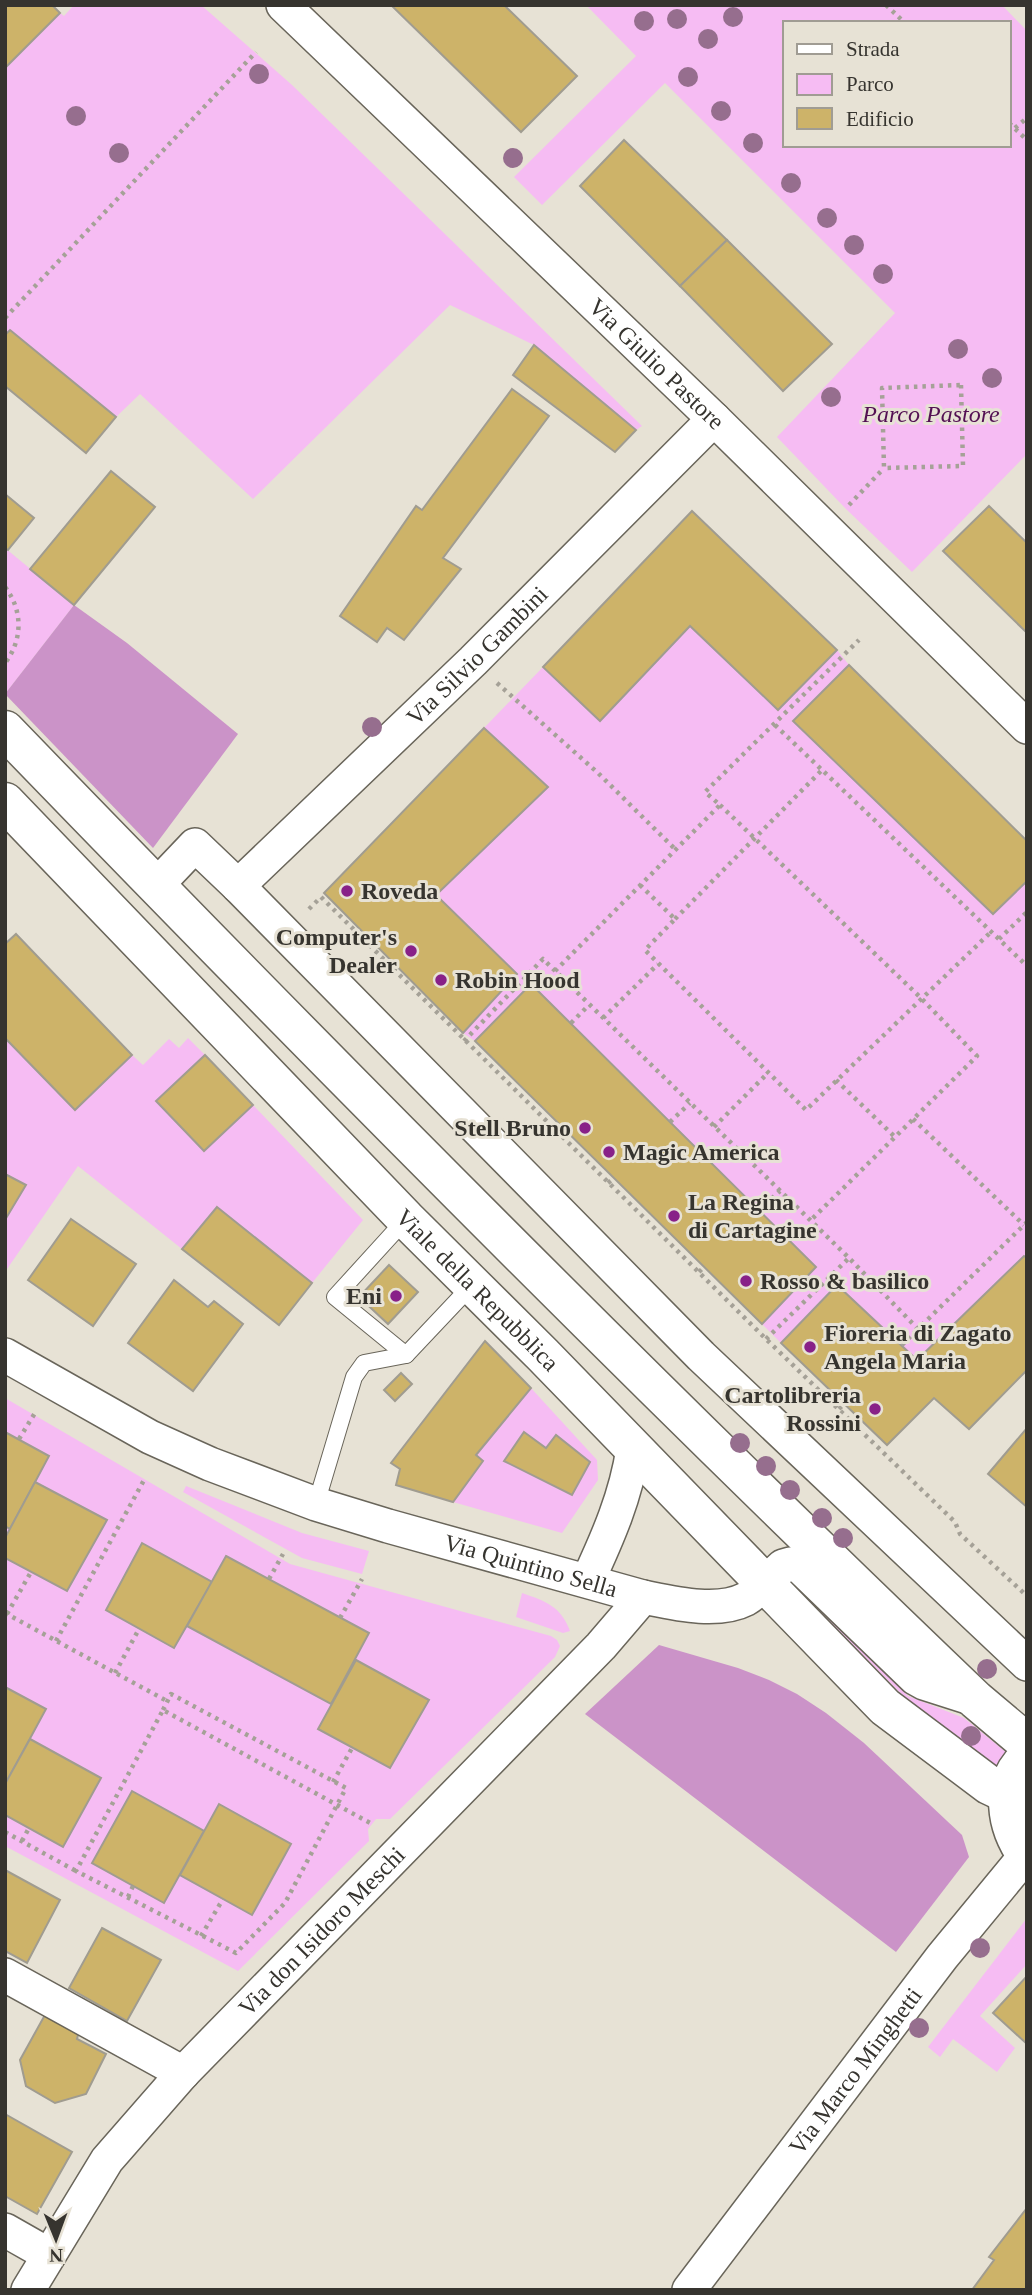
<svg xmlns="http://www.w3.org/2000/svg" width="1032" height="2295" font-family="'Times New Roman',serif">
	<rect width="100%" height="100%" fill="#e7e2d5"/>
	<g fill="#f6bcf3" fill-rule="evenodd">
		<polygon points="74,5 201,5 292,85 642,426 636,430 534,345 450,305 253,499 140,394 116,417 10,330 5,335 5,68 60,13 64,16"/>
		<path d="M586 5H1002L1027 31V454L912 572 846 509 777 437 895 313 665 83 542 205 514 177 636 56ZM785 23H1009V145H785Z"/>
		<polygon points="5,548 74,605 5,694"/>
		<polygon points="690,626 778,710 837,650 849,665 794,722 993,914 1027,881 1027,1258 1024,1256 917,1360 838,1285 781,1343 762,1324 816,1267 531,984 475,1041 463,1033 517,974 436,895 548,787 484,728 543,667 600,721"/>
		<polygon points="5,1038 75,1110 132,1055 143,1065 169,1039 179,1048 188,1038 205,1055 157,1101 204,1151 253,1105 363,1220 312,1283 217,1207 182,1249 78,1166 5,1272 5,1220 25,1186 5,1174"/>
		<polygon points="531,1388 597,1460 598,1480 562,1533 453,1502 482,1461 476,1455"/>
		<polygon points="5,1398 290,1564 551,1636 557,1640 560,1646 555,1657 390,1819 376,1819 368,1829 369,1841 238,1971 5,1846"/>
		<polygon points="186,1486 302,1533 369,1551 362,1574 302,1558 183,1492"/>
		<polygon points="800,1586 908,1696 964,1718 1007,1753 994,1769 927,1720 798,1589"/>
		<path d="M522 1593C545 1601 561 1606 570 1631L563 1633 516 1617Z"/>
		<polygon points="1027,1918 1027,1964 980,2016 1015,2048 997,2072 953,2039 940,2057 928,2047"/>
	</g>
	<g fill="#cb93c8">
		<polygon points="74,605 127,643 238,734 153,848 5,694"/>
		<polygon points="659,1645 738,1668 769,1680 797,1694 826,1713 864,1743 962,1835 969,1857 896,1952 585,1714"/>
	</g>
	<g fill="#cdb369" stroke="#a09c90" stroke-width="2">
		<polygon points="5,5 52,5 60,13 5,68"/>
		<polygon points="391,5 504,5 577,76 521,132"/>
		<polygon points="624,140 727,240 680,286 580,186"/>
		<polygon points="727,240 832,344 783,391 680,286"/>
		<polygon points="10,330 116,417 86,453 5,386 5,335"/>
		<polygon points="534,345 636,430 615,452 513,375"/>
		<polygon points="512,389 549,416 443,558 461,569 404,640 387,628 377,642 340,616 416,506 422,510"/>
		<polygon points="111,471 155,507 74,605 30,569"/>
		<polygon points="5,494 34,518 8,550 5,548"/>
		<polygon points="989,506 1027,543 1027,633 943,551"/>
		<polygon points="692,511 837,650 778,710 690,626 600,721 543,667"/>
		<polygon points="849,665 1027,841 1027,881 993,914 793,721"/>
		<polygon points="484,728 548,787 436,895 517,974 463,1033 324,893"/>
		<polygon points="16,934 132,1055 75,1110 5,1038 5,944"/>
		<polygon points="531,984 816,1267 762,1324 475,1041"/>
		<polygon points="205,1055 253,1105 204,1151 156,1101"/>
		<polygon points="5,1174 26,1185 5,1220"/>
		<polygon points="217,1207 312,1283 279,1325 182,1249"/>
		<polygon points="71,1219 136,1264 93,1326 28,1280"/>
		<polygon points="1024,1256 1027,1258 1027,1370 969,1429 934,1398 887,1445 781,1343 837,1285 917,1360"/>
		<polygon points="389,1265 418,1292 388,1324 359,1297"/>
		<polygon points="174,1280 208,1307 214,1301 243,1324 193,1391 128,1343"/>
		<polygon points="485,1341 531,1388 476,1455 483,1461 453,1502 396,1485 400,1469 391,1463"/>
		<polygon points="401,1373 412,1384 395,1401 384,1390"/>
		<polygon points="1027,1428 1027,1507 988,1474"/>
		<polygon points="5,1432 49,1456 10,1529 5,1526"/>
		<polygon points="524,1432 546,1448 556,1435 590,1462 572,1495 504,1461"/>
		<polygon points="35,1482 107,1520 67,1591 5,1558 5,1538"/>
		<polygon points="142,1543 212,1582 174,1648 106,1610"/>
		<polygon points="226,1556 369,1633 331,1704 187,1626"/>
		<polygon points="356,1660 429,1700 390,1768 318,1729"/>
		<polygon points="5,1687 46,1709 7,1781 5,1780"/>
		<polygon points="30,1739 101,1778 63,1847 5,1815 5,1784"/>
		<polygon points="132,1791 204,1831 164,1903 92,1863"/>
		<polygon points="219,1804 291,1844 252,1915 180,1875"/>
		<polygon points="5,1870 60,1900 27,1963 5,1951"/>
		<polygon points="102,1928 161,1960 127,2021 69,1988"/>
		<polygon points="1027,1976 1027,2044 993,2013"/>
		<polygon points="46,2013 79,2031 77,2039 106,2054 86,2094 55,2103 26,2086 20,2060"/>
		<polygon points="5,2114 72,2152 37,2214 5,2196"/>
		<polygon points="1027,2208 1027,2290 972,2290 994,2260 989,2257"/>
	</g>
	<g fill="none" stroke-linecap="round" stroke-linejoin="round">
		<g stroke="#69655a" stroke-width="18">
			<g id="service">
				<polyline points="406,1219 335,1297 406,1355 473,1284"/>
				<polyline points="316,1504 354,1377 364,1363 406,1355"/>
			</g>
		</g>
		<g stroke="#69655a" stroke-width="36">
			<g id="minor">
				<path id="s1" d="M283 5 714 419 1027 727"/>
				<polyline points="156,886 195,845 238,886 701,1356 1027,1664"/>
				<path id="s2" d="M238 886 473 661 714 419"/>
				<path id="s3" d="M5 1355 150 1437 210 1464 316 1504 388 1526 643 1597C673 1603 717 1614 746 1599 759 1591 772 1576 783 1566L790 1564 800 1567 915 1678 924 1683 974 1699"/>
				<path d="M588 1580C608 1537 626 1496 633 1449"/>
				<polyline points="5,1975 183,2073"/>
				<polyline points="5,2230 49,2255"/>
				<path id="s4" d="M28 2290 107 2160 183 2073 601 1646 643 1597"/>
				<path id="s5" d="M689 2290 942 1957 1026 1855"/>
			</g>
		</g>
		<g stroke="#69655a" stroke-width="41">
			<g id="tertiary">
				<path d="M5 730C323 1059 645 1384 976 1700L1027 1743"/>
				<path id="s6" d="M5 802 406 1219 543 1355 885 1707 989 1785 1008 1794"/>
				<path d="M1027 1758C998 1785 1006 1827 1027 1856"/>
			</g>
		</g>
		<g stroke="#a5a197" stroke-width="4.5" stroke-dasharray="3.5 5" stroke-linecap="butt">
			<polyline points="886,5 905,23"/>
			<polyline points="1009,123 1027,140"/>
			<polyline points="1015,128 1027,118"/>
			<polyline points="5,318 256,52"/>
			<polygon points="961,385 963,466 884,468 882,388"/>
			<polyline points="849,505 884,468"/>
			<path d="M5 587C23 610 23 640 5 663"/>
			<polyline points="497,683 598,773 676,850"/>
			<polyline points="775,725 1027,966"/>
			<polyline points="720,805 921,998 977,1056 810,1221"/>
			<polyline points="640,885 675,919 645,950 806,1110 992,931"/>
			<polyline points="309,909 321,897 766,1339 955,1522 960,1534 1027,1596"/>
			<polyline points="675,919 822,770"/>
			<polyline points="999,939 1027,912"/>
			<polyline points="555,971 720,805 705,792 859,640"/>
			<polyline points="603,1018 658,964"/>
			<polyline points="571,1023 589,1005"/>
			<polyline points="464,1041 543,959 849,1258 918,1329 1027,1222"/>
			<polyline points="836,1080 895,1137"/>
			<polyline points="913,1119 1024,1225"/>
			<polyline points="670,1122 690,1103"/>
			<polyline points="714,1127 768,1073"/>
			<polyline points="608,1183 614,1178"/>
			<polyline points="759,1210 780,1191"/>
			<polyline points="699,1272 704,1267"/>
			<polyline points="766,1339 849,1258"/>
			<polyline points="902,1345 918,1329"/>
			<polyline points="839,1409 844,1404"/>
			<polyline points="19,1439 35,1413"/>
			<polyline points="269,1579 283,1554"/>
			<polyline points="5,1613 167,1701"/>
			<polyline points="7,1614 31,1572"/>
			<polyline points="340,1618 362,1579"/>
			<polyline points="56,1641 144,1480"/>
			<polyline points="115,1673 139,1629"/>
			<polyline points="163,1710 171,1694 346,1788 285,1903 236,1953 76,1871 163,1710 372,1824"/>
			<polyline points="333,1782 352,1748"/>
			<polyline points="5,1832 76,1871"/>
			<polyline points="22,1841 29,1828"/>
			<polyline points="128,1897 133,1886"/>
			<polyline points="201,1936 223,1899"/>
		</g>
		<use href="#service" stroke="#fff" stroke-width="16"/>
		<use href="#minor" stroke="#fff" stroke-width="33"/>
		<use href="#tertiary" stroke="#fff" stroke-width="38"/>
	</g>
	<g fill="#966e8e">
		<circle cx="733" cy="17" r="10"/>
		<circle cx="677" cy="19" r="10"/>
		<circle cx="644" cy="21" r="10"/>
		<circle cx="708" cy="39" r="10"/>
		<circle cx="259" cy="74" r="10"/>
		<circle cx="688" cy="77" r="10"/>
		<circle cx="721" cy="111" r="10"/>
		<circle cx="76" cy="116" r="10"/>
		<circle cx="753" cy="143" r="10"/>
		<circle cx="119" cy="153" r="10"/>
		<circle cx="513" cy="158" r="10"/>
		<circle cx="791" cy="183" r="10"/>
		<circle cx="827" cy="218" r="10"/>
		<circle cx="854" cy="245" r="10"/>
		<circle cx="883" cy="274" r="10"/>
		<circle cx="958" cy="349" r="10"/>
		<circle cx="992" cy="378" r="10"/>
		<circle cx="831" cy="397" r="10"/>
		<circle cx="372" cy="727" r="10"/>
		<circle cx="740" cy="1443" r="10"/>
		<circle cx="766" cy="1466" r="10"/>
		<circle cx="790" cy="1490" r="10"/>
		<circle cx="822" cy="1518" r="10"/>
		<circle cx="843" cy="1538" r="10"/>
		<circle cx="987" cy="1669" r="10"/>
		<circle cx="971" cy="1736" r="10"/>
		<circle cx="980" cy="1948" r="10"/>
		<circle cx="919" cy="2028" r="10"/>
	</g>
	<g fill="#882188" stroke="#e7e2d5" stroke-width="2.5">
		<circle cx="347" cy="891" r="7"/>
		<circle cx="411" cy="951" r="7"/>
		<circle cx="441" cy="980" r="7"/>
		<circle cx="585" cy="1128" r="7"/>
		<circle cx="609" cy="1152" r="7"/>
		<circle cx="674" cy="1216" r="7"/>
		<circle cx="746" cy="1281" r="7"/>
		<circle cx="396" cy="1296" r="7"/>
		<circle cx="810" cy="1347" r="7"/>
		<circle cx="875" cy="1409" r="7"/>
	</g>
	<g text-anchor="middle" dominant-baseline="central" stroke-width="6" stroke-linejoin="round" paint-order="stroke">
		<g font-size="24" fill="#36342f" stroke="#e7e2d5">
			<text stroke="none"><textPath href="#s1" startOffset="518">Via Giulio Pastore</textPath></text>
			<text stroke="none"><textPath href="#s2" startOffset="332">Via Silvio Gambini</textPath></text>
			<text stroke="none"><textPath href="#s6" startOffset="679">Viale della Repubblica</textPath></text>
			<text stroke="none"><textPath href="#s3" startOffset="569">Via Quintino Sella</textPath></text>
			<text stroke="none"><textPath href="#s4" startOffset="466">Via don Isidoro Meschi</textPath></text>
			<text stroke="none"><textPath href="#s5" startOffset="275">Via Marco Minghetti</textPath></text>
		</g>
		<g font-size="24" font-style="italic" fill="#531053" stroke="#e7e2d5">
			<text x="931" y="414">Parco Pastore</text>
		</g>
		<g font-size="24" font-weight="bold" fill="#36342f" stroke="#e7e2d5" text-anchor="start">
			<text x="361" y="891">Roveda</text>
			<text x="397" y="937" text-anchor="end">Computer's<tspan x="397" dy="28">Dealer</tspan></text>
			<text x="455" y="980">Robin Hood</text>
			<text x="571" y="1128" text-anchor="end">Stell Bruno</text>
			<text x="623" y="1152">Magic America</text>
			<text x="688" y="1202">La Regina<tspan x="688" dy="28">di Cartagine</tspan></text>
			<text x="760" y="1281">Rosso &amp; basilico</text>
			<text x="382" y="1296" text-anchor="end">Eni</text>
			<text x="824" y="1333">Fioreria di Zagato<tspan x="824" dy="28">Angela Maria</tspan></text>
			<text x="861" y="1395" text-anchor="end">Cartolibreria<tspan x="861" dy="28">Rossini</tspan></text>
		</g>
	</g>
	<rect width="1032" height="2295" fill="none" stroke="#36342f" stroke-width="14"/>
	<rect x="783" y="21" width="228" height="126" fill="#e7e2d5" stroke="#a09c93" stroke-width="2"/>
	<rect x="797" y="44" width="35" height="10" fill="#ffffff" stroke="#a09c93" stroke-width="2"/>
	<text x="846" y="56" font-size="21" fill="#36342f">Strada</text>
	<rect x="797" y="74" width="35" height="21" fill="#f6bcf3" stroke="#a09c93" stroke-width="2"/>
	<text x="846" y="91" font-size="21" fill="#36342f">Parco</text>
	<rect x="797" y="108" width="35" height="21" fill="#cdb369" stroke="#a09c93" stroke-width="2"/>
	<text x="846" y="126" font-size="21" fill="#36342f">Edificio</text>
	<g transform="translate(56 2239) rotate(179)" stroke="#e7e2d5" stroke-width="5" paint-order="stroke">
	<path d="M0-5L12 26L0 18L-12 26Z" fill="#36342f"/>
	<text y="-10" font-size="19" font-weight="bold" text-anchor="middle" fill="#36342f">N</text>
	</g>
</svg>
